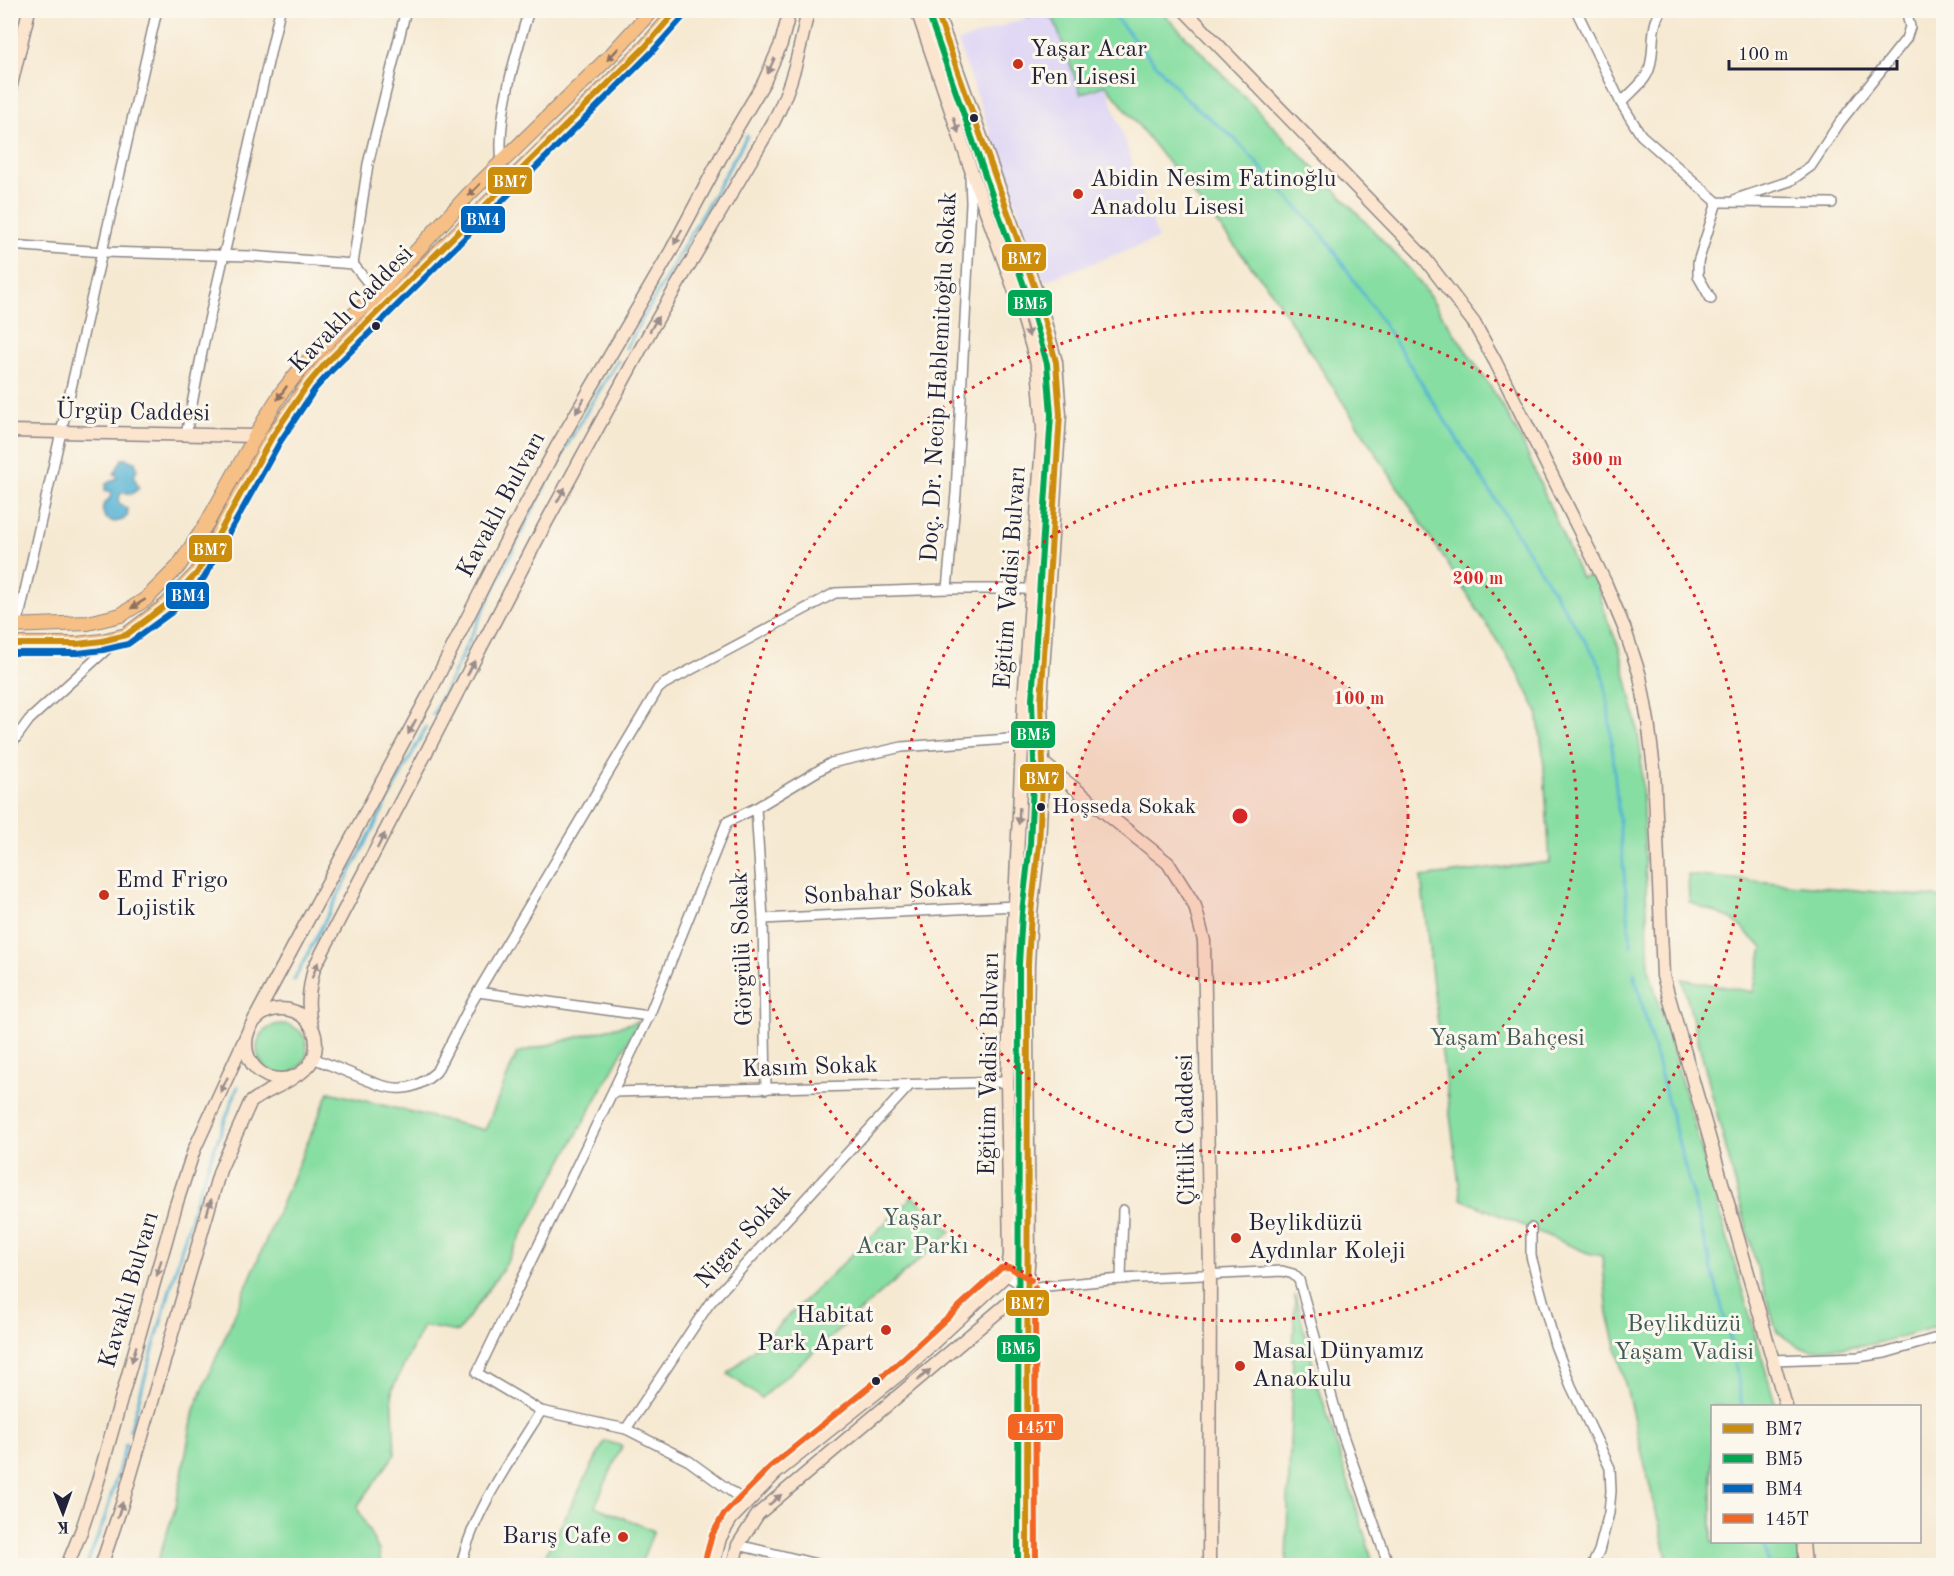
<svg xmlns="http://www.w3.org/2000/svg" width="1954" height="1576" font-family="'Old Standard TT',serif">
	<rect width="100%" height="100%" fill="#fbf7ec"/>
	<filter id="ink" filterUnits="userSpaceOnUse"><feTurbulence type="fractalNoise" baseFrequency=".0167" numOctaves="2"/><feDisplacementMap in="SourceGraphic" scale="12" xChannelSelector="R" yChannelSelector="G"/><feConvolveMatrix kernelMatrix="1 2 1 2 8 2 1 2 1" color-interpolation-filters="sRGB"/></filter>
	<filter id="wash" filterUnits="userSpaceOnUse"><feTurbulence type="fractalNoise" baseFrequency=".008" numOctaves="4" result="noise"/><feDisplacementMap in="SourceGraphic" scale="24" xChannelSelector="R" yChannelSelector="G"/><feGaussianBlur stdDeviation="1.35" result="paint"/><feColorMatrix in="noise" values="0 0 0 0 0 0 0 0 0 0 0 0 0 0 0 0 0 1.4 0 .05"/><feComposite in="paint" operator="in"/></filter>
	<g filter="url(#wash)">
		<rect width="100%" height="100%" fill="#f6e9d2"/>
		<polygon fill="#ded5f5" points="1036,14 1048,15 1055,20 1081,94 1106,85 1158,239 1044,281 958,42"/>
		<g fill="#87dea2" stroke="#54806e" stroke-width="1.5">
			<path d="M1025 11H1161L1342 197 1411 271 1423 287 1494 392 1520 437 1581 578 1594 575 1607 619 1620 650 1635 715 1641 754 1649 970 1776 1406H1712V1542H1799L1802 1565H1669L1608 1313 1602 1256 1588 1253 1461 1199 1433 985 1421 877 1550 862 1543 754 1537 711 1518 673 1271 291 1106 85 1081 94 1054 20C1046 13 1038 13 1028 17Z"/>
			<polygon points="1688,875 1943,898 1943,1325 1874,1344 1813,1350 1799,1347 1777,1332 1756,1264 1682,979 1753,992 1763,948 1732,919 1689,902"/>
			<polygon points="639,1021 503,1269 458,1332 423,1326 392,1390 395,1454 357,1507 379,1551 381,1565 156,1565 176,1506 194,1410 329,1092 485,1130 517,1053"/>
			<circle cx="282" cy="1049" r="25"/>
			<polygon points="913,1196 951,1232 761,1398 728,1374"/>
			<polygon points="1295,1295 1319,1388 1374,1565 1286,1565"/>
			<polygon points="605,1441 622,1446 595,1506 654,1531 640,1565 540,1565"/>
		</g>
		<path fill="#55b4d4" stroke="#3c6b88" stroke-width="1.5" d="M122 459H126L135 462 137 469 134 477 139 488 132 494 123 492 120 495 118 502 127 509 128 514 123 520 114 522 105 518C99 503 105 506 111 496V492L105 490 106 484 117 478V475L114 474Z"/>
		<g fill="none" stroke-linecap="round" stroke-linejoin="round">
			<g stroke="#55b4d4" stroke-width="3">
				<polyline points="1109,10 1185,98 1235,139 1326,239 1389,332 1599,663 1603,674 1608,705 1631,946"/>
				<polyline points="626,348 747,136"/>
				<path d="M433 715C492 595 545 472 618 361"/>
				<polyline points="1634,973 1733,1350 1742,1406"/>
				<polyline points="294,980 426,727"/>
				<polyline points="130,1430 197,1195 238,1086"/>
				<polyline points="1764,1542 1768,1566"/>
				<polyline points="86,1566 104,1521 126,1444"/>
			</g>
		</g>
	</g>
	<g filter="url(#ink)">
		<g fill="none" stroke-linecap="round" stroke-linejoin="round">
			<g stroke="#8c8686" stroke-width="12">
				<g id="street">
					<polyline points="1576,10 1621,103 1641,135 1717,202 1832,203"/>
					<path d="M1621 103C1631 92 1647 81 1650 66 1655 47 1650 28 1661 10"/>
					<path d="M502 162C496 119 516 53 529 10"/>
					<polyline points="1736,199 1790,181 1811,166 1840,122 1906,39 1910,27 1908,18"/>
					<polyline points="10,245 103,252 250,256 353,264 377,294"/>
					<polyline points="353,264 368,164 406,10"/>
					<polyline points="1711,299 1698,276 1698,262 1717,202"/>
					<polyline points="186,435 204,342 280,10"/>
					<polyline points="947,589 956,493 971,203 970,175"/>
					<polyline points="17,626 157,10"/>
					<polyline points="10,746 29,720 118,639"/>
					<polyline points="756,808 763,919 766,1089"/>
					<polyline points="763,919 1015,906"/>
					<polyline points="478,992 649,1016"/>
					<path d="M313 1058C328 1064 342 1070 357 1076 388 1089 409 1097 436 1072L472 1002 658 689 664 684 835 593 947 589H1031"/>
					<polyline points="613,1092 1007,1082"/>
					<polyline points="1531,1228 1531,1256 1555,1345 1571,1386 1610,1468 1611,1491 1609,1513 1599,1551 1592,1566"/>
					<polyline points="1006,1275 1026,1288"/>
					<polyline points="1121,1279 1123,1210"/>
					<polyline points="1026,1288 1121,1279 1282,1271 1293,1274 1299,1280 1341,1430 1389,1566"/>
					<polyline points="1026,1288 1027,1566"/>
					<polyline points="1773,1360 1858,1357 1885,1353 1944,1336"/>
					<polyline points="626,1429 709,1304 910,1085"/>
					<polyline points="747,1503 689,1461 626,1429 541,1411 477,1373 649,1016 727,822 756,808 831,763 902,747 1022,738"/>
					<polyline points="738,1545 825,1566"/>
					<path d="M461 1566C472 1514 513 1456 541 1411"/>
				</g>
			</g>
			<g stroke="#8c8686" stroke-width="15">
				<g id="secondary">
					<polyline points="1184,10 1422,255 1474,323 1495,361 1605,582 1625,630 1640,676 1648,721 1654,769 1663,976 1786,1406"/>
					<polyline points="10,14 11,10"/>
					<polyline points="10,89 29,10"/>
					<polyline points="10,431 255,436"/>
					<polyline points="1043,763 1168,863 1195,906 1204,941 1210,1273 1209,1566"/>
					<circle cx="281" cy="1044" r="35"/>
					<polyline points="253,1022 428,696 505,543 556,448 671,251 732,136 764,82 781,44 790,10"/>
					<path d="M312 1027C306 1006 309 989 314 968L541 532 652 328 774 121C792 86 800 49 808 10"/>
					<polyline points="1803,1542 1805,1566"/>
					<polyline points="67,1566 82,1529 98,1481 176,1205 194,1150 248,1032"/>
					<path d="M101 1566 123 1501 220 1170 250 1103C263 1092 280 1087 294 1077"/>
					<polyline points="713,1566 720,1538 731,1519 776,1473 901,1373 1006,1275 1010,1256 1007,1082 1024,701 1043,429 1038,367 1018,300 970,167 917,10"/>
					<polyline points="733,1566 738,1545 758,1514 1026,1288 1029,1255 1027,1030 1028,964 1031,913 1039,845 1043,763 1041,701 1060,415 1056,362 1038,297 936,10"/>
				</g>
			</g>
			<g stroke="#8c8686" stroke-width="16">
				<g id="primary">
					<polyline points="10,626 88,623 121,615 146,599 178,567 207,523 268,414 282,392 302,367 349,319 377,294 469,194 610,56 652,10"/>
					<polyline points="10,644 77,644 102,641 126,635 166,605 197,573 272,437 308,384 325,364 586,106 645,47 677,10"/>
				</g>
			</g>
			<use href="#street" stroke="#fff" stroke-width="9"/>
			<use href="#secondary" stroke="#fbe5cf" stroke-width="12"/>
			<use href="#primary" stroke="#f5bf86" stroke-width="14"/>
			<g stroke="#fbf7ec" stroke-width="10">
				<g id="bus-1">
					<polyline points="936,10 1038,297 1056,362 1060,415 1041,701 1043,763 1039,845 1031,913 1028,964 1027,1566"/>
					<polyline points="10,644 77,644 102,641 126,635 166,605 197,573 272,437 308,384 325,364 645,47 677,10"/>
				</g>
			</g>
			<g stroke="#fbf7ec" stroke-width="10">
				<polyline id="bus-2" points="928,13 1029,300 1047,364 1051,415 1032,700 1034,763 1030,844 1022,912 1019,964 1018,1566"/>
			</g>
			<g stroke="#fbf7ec" stroke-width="10">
				<polyline id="bus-3" points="10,653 78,653 103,650 128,644 172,612 204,578 280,442 315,389 332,370 651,53 684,16"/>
			</g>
			<g stroke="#fbf7ec" stroke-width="10">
				<g id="bus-4">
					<polyline points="1035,1288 1036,1566"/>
					<polyline points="704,1564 712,1535 724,1514 770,1467 895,1366 1001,1268 1009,1267 1031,1280"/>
				</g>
			</g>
			<use href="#bus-1" stroke="#cc8c0c" stroke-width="6"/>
			<use href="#bus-2" stroke="#00a651" stroke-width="6"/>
			<use href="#bus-3" stroke="#0065bd" stroke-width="6"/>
			<use href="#bus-4" stroke="#f26522" stroke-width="6"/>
		</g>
		<defs><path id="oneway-solid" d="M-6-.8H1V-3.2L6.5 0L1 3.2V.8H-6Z" transform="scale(1.5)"/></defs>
		<g fill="#8c7060">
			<use href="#oneway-solid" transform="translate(613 54) rotate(133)"/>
			<use href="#oneway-solid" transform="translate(474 190) rotate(135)"/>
			<use href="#oneway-solid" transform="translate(282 393) rotate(125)"/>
			<use href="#oneway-solid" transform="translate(138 604) rotate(148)"/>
		</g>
		<g fill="#998d8c">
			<use href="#oneway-solid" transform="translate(771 66) rotate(115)"/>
			<use href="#oneway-solid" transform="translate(956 125) rotate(72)"/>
			<use href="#oneway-solid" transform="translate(678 237) rotate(118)"/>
			<use href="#oneway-solid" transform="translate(654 324) rotate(-60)"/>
			<use href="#oneway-solid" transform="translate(1027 329) rotate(74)"/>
			<use href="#oneway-solid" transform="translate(580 406) rotate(120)"/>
			<use href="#oneway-solid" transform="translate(561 495) rotate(-61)"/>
			<use href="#oneway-solid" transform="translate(471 668) rotate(-63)"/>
			<use href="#oneway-solid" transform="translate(412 727) rotate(118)"/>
			<use href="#oneway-solid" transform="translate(1019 816) rotate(92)"/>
			<use href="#oneway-solid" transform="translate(381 841) rotate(-63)"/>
			<use href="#oneway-solid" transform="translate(315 970) rotate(-69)"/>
			<use href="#oneway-solid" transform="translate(224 1085) rotate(115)"/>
			<use href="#oneway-solid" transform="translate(209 1207) rotate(-73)"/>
			<use href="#oneway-solid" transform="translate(159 1268) rotate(106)"/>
			<use href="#oneway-solid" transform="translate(134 1354) rotate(106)"/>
			<use href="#oneway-solid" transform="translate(924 1375) rotate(-40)"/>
			<use href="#oneway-solid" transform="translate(775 1500) rotate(-40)"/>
			<use href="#oneway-solid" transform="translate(120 1510) rotate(-72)"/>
		</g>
	</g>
	<circle cx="1240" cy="816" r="168" fill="#d62828" fill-opacity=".12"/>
	<g fill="none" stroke="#d62828" stroke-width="3" stroke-dasharray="3 6">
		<circle cx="1240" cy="816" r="168"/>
		<circle cx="1240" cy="816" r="337"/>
		<circle cx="1240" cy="816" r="505"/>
	</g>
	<g fill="#c8321e" stroke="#fbf7ec" stroke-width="2">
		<circle cx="1018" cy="64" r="6"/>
		<circle cx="1078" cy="194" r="6"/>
		<circle cx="104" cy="895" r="6"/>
		<circle cx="1236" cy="1238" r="6"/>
		<circle cx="886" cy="1330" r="6"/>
		<circle cx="1240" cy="1366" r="6"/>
		<circle cx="623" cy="1537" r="6"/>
	</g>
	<g fill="#22223b" stroke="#fbf7ec" stroke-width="2">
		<circle cx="974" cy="118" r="5"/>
		<circle cx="376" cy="326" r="5"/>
		<circle cx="1041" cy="807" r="5"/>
		<circle cx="876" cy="1381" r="5"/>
	</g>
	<g text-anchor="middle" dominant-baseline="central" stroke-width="6" stroke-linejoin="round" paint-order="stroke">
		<g font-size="22" fill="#22223b" stroke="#fbf7ec" text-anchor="start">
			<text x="1052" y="807">Hoşseda Sokak</text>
		</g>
		<g font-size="24" fill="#22223b" stroke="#fbf7ec" text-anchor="start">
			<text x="1030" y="50">Yaşar Acar<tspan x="1030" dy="28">Fen Lisesi</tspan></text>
			<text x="1090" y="180">Abidin Nesim Fatinoğlu<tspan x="1090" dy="28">Anadolu Lisesi</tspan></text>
			<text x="116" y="881">Emd Frigo<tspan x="116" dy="28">Lojistik</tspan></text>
			<text x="1248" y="1224">Beylikdüzü<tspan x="1248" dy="28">Aydınlar Koleji</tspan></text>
			<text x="874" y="1316" text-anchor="end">Habitat<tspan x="874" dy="28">Park Apart</tspan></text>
			<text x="1252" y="1352">Masal Dünyamız<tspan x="1252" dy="28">Anaokulu</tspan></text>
			<text x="611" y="1537" text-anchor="end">Barış Cafe</text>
		</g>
		<g font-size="24" fill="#22223b" stroke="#fbf7ec">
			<text transform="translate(352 310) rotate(-46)">Kavaklı Caddesi</text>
			<text transform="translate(940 377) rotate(-87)">Doç. Dr. Necip Hablemitoğlu Sokak</text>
			<text transform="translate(133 413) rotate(1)">Ürgüp Caddesi</text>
			<text transform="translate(502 505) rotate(-62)">Kavaklı Bulvarı</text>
			<text transform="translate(1011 578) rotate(-86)">Eğitim Vadisi Bulvarı</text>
			<text transform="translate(888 893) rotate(-3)">Sonbahar Sokak</text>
			<text transform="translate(743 949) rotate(-92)">Görgülü Sokak</text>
			<text transform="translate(990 1064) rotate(-89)">Eğitim Vadisi Bulvarı</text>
			<text transform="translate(810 1068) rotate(-2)">Kasım Sokak</text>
			<text transform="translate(1187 1130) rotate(-91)">Çiftlik Caddesi</text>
			<text transform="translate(744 1237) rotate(-48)">Nigar Sokak</text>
			<text transform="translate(130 1290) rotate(-74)">Kavaklı Bulvarı</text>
		</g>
		<g font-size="24" fill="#405a5a" stroke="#fbf7ec">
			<text x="1507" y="1039">Yaşam Bahçesi</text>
			<text x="912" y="1219">Yaşar<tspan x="912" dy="28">Acar Parkı</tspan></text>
			<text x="1684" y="1325">Beylikdüzü<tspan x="1684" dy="28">Yaşam Vadisi</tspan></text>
		</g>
	</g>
	<circle cx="1240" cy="816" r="9" fill="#d62828" stroke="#fbf7ec" stroke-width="3"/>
	<g font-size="18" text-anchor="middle" font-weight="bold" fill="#d62828" stroke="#fbf7ec" stroke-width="6" stroke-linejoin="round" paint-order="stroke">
		<text x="1597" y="465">300 m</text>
		<text x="1478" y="584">200 m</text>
		<text x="1359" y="704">100 m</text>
	</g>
	<g stroke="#fbf7ec" stroke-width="2">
		<rect x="487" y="166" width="46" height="29" rx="6" fill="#cc8c0c"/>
		<rect x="460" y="205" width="46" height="29" rx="6" fill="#0065bd"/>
		<rect x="1001" y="243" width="46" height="29" rx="6" fill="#cc8c0c"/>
		<rect x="1007" y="289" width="46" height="28" rx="6" fill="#00a651"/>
		<rect x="188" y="534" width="45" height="29" rx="6" fill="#cc8c0c"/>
		<rect x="165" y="581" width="45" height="29" rx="6" fill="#0065bd"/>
		<rect x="1010" y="720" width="46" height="29" rx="6" fill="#00a651"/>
		<rect x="1019" y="763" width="46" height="29" rx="6" fill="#cc8c0c"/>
		<rect x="1005" y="1289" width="45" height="28" rx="6" fill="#cc8c0c"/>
		<rect x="996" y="1334" width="45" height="29" rx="6" fill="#00a651"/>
		<rect x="1007" y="1413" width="57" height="28" rx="6" fill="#f26522"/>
	</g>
	<g font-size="16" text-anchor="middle" font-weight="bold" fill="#fff">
		<text x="510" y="187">BM7</text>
		<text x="483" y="225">BM4</text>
		<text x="1024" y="264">BM7</text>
		<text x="1030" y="309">BM5</text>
		<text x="210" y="555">BM7</text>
		<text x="188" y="601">BM4</text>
		<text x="1033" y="740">BM5</text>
		<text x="1042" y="784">BM7</text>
		<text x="1027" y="1309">BM7</text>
		<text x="1018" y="1354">BM5</text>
		<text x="1036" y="1433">145T</text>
	</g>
	<rect width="1954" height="1576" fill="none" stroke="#fbf7ec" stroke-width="36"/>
	<rect x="1711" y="1405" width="210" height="138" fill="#fbf7ec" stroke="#a4a2a5" stroke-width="1.5"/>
	<rect x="1723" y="1424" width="30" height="9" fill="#cc8c0c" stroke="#a4a2a5" stroke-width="1.5"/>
	<text x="1765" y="1435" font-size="18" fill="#22223b">BM7</text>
	<rect x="1723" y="1454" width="30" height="9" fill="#00a651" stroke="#a4a2a5" stroke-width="1.5"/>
	<text x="1765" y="1465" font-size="18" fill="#22223b">BM5</text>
	<rect x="1723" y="1484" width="30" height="9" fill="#0065bd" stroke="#a4a2a5" stroke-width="1.5"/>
	<text x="1765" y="1495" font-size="18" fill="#22223b">BM4</text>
	<rect x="1723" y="1514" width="30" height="9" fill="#f26522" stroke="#a4a2a5" stroke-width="1.5"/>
	<text x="1765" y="1525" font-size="18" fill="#22223b">145T</text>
	<g transform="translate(63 1513) rotate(179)" stroke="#fbf7ec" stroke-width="4.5" paint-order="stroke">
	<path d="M0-4.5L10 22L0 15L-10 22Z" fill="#22223b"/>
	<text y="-9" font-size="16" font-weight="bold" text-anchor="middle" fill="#22223b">K</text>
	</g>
	<path d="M1729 60v9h168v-9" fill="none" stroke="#22223b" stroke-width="3"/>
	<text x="1738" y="60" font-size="18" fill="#22223b" stroke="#fbf7ec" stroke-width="4.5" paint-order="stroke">100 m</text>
</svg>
